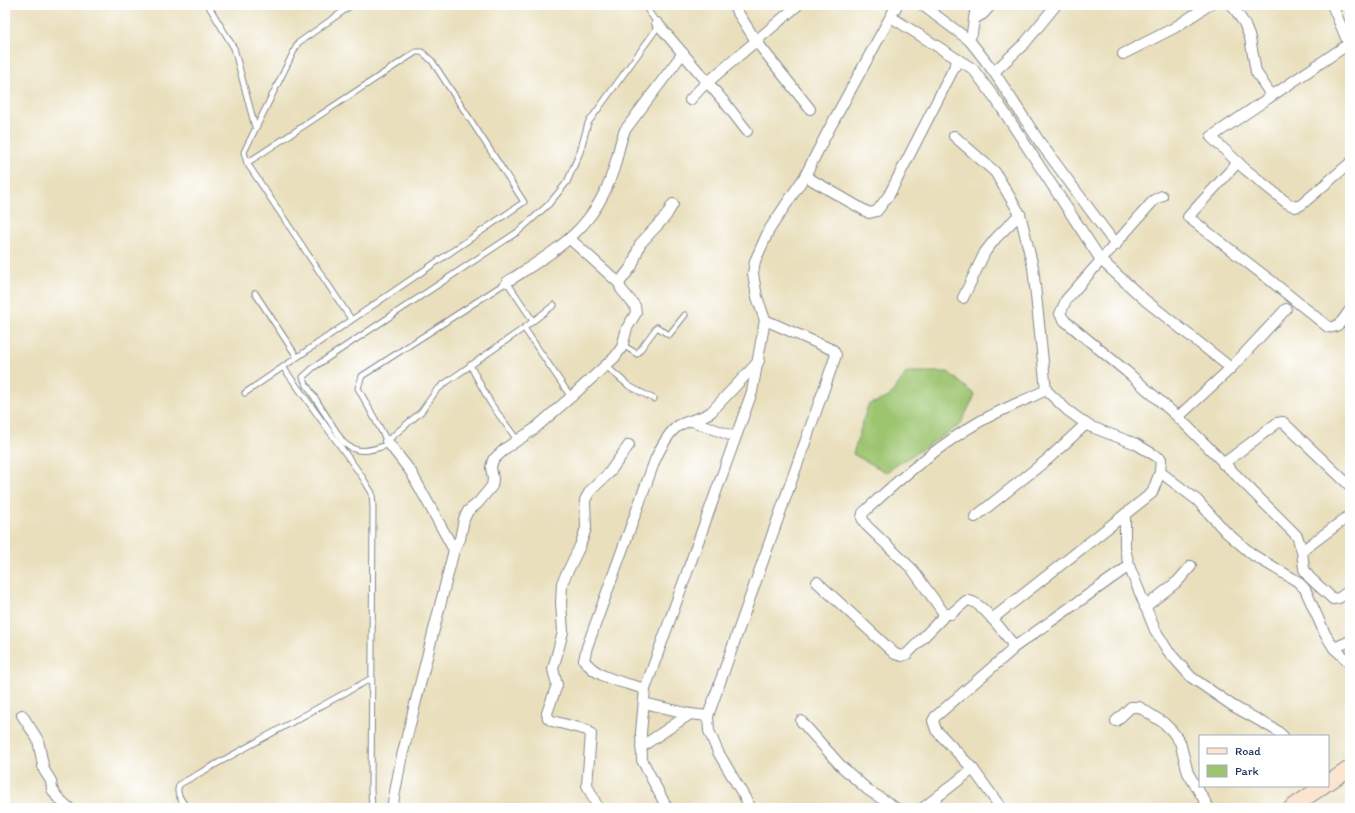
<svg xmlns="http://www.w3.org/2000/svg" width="1355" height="813" font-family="Itim,sans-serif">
	<rect width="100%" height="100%" fill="#fff"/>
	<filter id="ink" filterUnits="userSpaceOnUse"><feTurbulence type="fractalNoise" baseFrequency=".025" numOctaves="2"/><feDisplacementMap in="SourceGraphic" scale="8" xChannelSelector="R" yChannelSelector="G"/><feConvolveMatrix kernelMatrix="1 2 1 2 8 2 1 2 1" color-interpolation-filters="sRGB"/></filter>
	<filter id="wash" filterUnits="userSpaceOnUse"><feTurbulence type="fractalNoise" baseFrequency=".012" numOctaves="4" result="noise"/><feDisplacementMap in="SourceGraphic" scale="16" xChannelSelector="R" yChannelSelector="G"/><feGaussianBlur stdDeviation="0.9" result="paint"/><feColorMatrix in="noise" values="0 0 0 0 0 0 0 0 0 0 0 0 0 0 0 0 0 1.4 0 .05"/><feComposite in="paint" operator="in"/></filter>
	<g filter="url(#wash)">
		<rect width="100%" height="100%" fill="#e9dfbc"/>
		<polygon fill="#9dc570" stroke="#5c7a67" points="907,372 948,372 975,395 960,425 886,472 853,454 868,405 889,397"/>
	</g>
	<g filter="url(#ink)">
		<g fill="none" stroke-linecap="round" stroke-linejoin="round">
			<g stroke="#82878d" stroke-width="7">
				<g id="lane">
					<polyline points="208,5 234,48 255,127"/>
					<polyline points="255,293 297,357"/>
					<polyline points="351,319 247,163 244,152 298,43 352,5"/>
					<polyline points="533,321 507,282 362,376 358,388 387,441 421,412 436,391 444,384 524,328 554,305"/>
					<polyline points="524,328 571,397"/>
					<polyline points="623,345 637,354 657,327 669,335 685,315"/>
					<polyline points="470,365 491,404 518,441"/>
					<polyline points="606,366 629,386 654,399"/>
					<polyline points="283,367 361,475 372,493 373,508 371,790 372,808"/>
					<polyline points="245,393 524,202 432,61 422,52 416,52 247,163"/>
					<path d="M390 444C372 450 358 456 343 442L306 384 303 377 314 367 519 231 549 204 567 182 580 152 588 123 655 31 657 23 644 5"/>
					<path d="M187 808C182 801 174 792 180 784L372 678"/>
				</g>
			</g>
			<g stroke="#82878d" stroke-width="12">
				<g id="street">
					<polyline points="733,5 756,41 810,109"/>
					<polyline points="922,5 969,40 977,50 994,72 1039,141 1116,245"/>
					<polyline points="1232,5 1244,23 1250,38 1256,72 1271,95"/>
					<polyline points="1332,5 1350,47"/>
					<polyline points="891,17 973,69 997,101 1101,260 1146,301 1231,368"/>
					<polyline points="974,19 983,14 991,5"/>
					<polyline points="657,23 726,104 747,131"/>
					<polyline points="969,40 972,33 976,5"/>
					<polyline points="1350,43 1211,137 1245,169 1287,203 1295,207 1301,205 1350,163"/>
					<polyline points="1123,54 1174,28 1209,5"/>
					<polyline points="994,72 1025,43 1056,5"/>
					<polyline points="690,100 701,88 798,5"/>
					<polyline points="954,136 995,172 1020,214 1033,267 1046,390 1067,410 1089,426 1136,444 1161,459 1160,472 1152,493 992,619"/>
					<path d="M1238 162 1188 217 1270 280 1328 327C1339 329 1344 318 1350 310"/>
					<polyline points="805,176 869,213 877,211 889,195 958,60"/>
					<polyline points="1162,196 1154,200 1066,300 1060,314 1065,321 1127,372 1178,417 1297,536 1302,551 1304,569 1309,577 1333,599 1339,598 1350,590"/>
					<polyline points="570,239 619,283"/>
					<path d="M507 282C556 250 594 230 613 171 618 157 619 143 625 130L683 53"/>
					<polyline points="963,298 985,252 996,238 1020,214"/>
					<polyline points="1178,417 1231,368 1286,309"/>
					<polyline points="692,421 735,437"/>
					<polyline points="387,441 411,472 454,550 401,760 392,808"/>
					<polyline points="1223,464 1277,423 1283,422 1350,486"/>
					<polyline points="1160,472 1197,500 1226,532 1253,555 1297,581 1305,589 1325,634 1334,648 1350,663"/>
					<polyline points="1125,514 1125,548 1129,566 1155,630 1168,651 1191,677 1233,706 1276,730 1283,736"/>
					<polyline points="975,517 1048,459 1086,424"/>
					<polyline points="454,550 460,539 464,519 468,511 478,503 492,486 493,479 491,467 493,460 506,448 533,430 571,397 615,357 622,347 627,328 636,313 635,306 621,289 619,283 632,266 640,244 666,216 673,204"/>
					<polyline points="1302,551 1350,515"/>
					<polyline points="817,582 895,654 902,656 907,654 946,614"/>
					<polyline points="1145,607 1178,581 1191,566"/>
					<polyline points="1013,648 1129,566"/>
					<polyline points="1334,648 1350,641"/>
					<path d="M645 689C624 682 597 679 584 660L587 647 655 460C660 449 668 433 678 426 688 420 701 419 711 412L759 361"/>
					<polyline points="644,703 690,714 708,716"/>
					<polyline points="22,715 38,740 44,770 51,781 52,789 57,797 69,808"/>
					<polyline points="801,721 841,766 868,790 896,808"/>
					<polyline points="1116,721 1131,707 1139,707 1164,723 1172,731 1180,742 1188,773 1209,808"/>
					<polyline points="641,747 690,714"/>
					<polyline points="598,808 587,785 591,734 587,730 552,721 548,718 547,713 557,685 553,669 563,632 561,603 562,583 580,546 586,528 585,500 590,491 609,473 629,445"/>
					<polyline points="667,808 642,760 641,733 645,689 752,392 765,320 757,297 753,274 755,261 769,230 805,176 828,131 897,5"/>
					<polyline points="751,808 718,752 709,731 708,716 836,355 833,350 765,320"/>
					<polyline points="923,808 973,769"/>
					<path d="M1001 808 973 769 936 730 933 721 935 717 1011 651 1012 643C1004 633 978 597 966 601L951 614H946L943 612 912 569 866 525 862 518 863 513C899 479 937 446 979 422 1000 410 1024 401 1046 390"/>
				</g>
			</g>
			<g stroke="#82878d" stroke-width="17">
				<g id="secondary">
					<polyline points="1328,783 1350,768"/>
					<polyline points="1291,808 1323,786"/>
				</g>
			</g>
			<use href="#lane" stroke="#fff" stroke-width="5"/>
			<use href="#street" stroke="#fff" stroke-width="10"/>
			<use href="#secondary" stroke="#fbe5cf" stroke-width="15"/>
		</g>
	</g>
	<rect width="1355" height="813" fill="none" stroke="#fff" stroke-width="20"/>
	<rect x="1199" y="735" width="130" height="52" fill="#ffffff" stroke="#a4acbf"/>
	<rect x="1207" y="748" width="20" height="6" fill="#fbe5cf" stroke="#a4acbf"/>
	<text x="1235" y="755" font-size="12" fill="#1b2f5e">Road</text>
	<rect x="1207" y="765" width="20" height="12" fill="#9dc570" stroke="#a4acbf"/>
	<text x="1235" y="775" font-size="12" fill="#1b2f5e">Park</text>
</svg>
